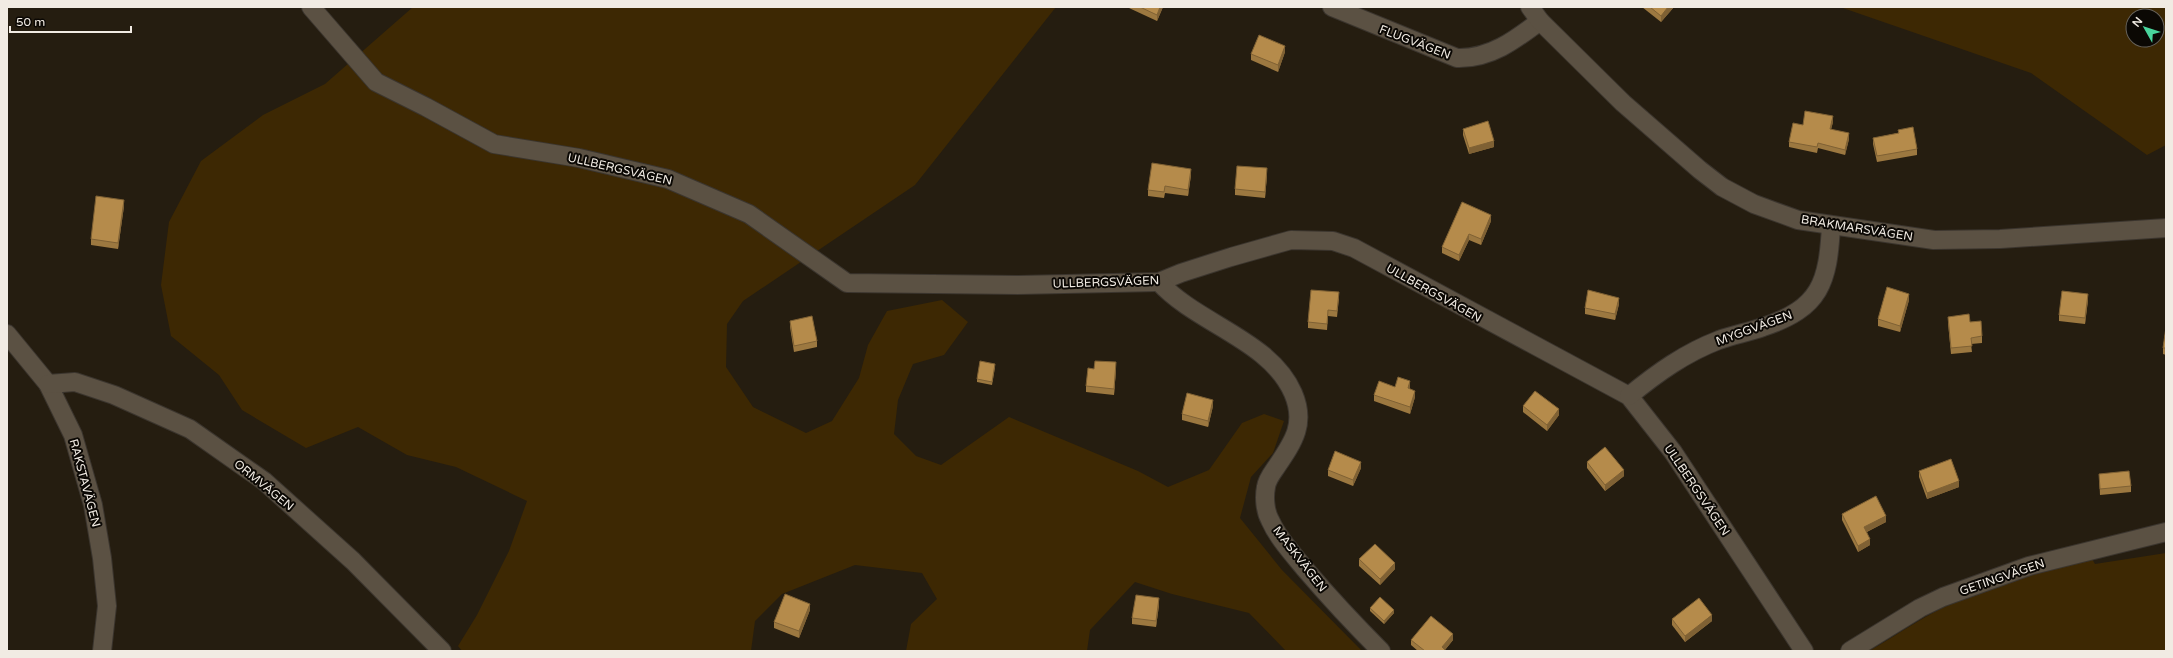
<svg xmlns="http://www.w3.org/2000/svg" width="2173" height="658" font-family="'Varela Round',sans-serif">
	<rect width="100%" height="100%" fill="#251d10"/>
	<g fill="#3d2803" fill-rule="evenodd">
		<polygon points="413,7 1056,7 915,185 743,301 727,324 726,367 753,407 806,433 832,421 859,378 868,345 887,311 942,300 968,322 944,355 913,364 898,400 894,434 916,456 941,465 1009,417 1138,471 1168,487 1209,470 1242,423 1264,414 1284,421 1273,453 1251,477 1240,518 1282,570 1362,651 1286,651 1249,613 1172,594 1135,582 1090,630 1087,651 906,651 911,624 937,599 922,573 855,565 782,594 755,621 751,651 462,651 458,646 477,615 509,551 527,501 456,467 407,455 358,427 306,448 242,410 219,375 171,336 161,285 169,222 201,161 263,115 325,84"/>
		<path d="M1840 7H2166V145L2147 155 2031 73ZM2133 16H2157V40H2133Z"/>
		<path d="M2166 553V651H1869C1899 634 1928 613 1960 600 2002 582 2048 570 2092 559L2095 564Z"/>
	</g>
	<g fill="none" stroke-linecap="round" stroke-linejoin="round">
		<g stroke="#3b352e" stroke-width="20">
			<g id="minor">
				<polyline points="311,7 376,82 426,107 494,144 579,158 668,179 749,214 847,283 1018,285 1159,282 1181,273 1231,257 1291,240 1333,241 1354,248 1629,396 1673,452 1804,651"/>
				<path d="M1332 7 1457 58C1490 59 1515 40 1540 21"/>
				<polyline points="1530,7 1540,21 1623,103 1700,170 1722,187 1754,204 1798,220 1934,240 2000,239 2166,228"/>
				<path d="M1159 282C1197 324 1270 340 1293 393 1306 423 1294 441 1277 466 1273 472 1267 479 1266 487 1264 497 1265 511 1270 520 1278 538 1292 553 1305 569 1329 597 1355 625 1381 651"/>
				<polyline points="7,334 48,384 73,435 93,505 102,558 107,606 102,651"/>
				<polyline points="48,384 75,382 114,395 190,429 264,481 353,561 442,651"/>
				<path d="M1629 396C1657 373 1685 353 1719 340 1733 335 1749 332 1763 327 1821 308 1828 282 1831 226"/>
				<polyline points="1850,651 1920,608 1943,597 2029,566 2166,532"/>
			</g>
		</g>
		<use href="#minor" stroke="#5b5143" stroke-width="18"/>
	</g>
	<g fill="#9c7840">
		<polygon points="1129,7 1163,7 1157,21 1129,8"/>
		<polygon points="1642,7 1674,7 1661,22"/>
		<polygon points="1285,52 1278,72 1251,60 1251,54"/>
		<polygon points="1833,122 1831,129 1849,139 1845,155 1818,148 1817,153 1789,147 1789,142 1803,125"/>
		<polygon points="1463,129 1494,147 1469,154 1463,135"/>
		<polygon points="1898,130 1917,149 1917,155 1877,162 1873,144 1873,138 1898,133"/>
		<polygon points="1191,175 1188,196 1165,193 1164,198 1148,196 1148,190"/>
		<polygon points="1267,175 1265,198 1235,195 1235,189"/>
		<polygon points="124,206 118,249 91,245 91,239"/>
		<polygon points="1491,221 1481,245 1469,240 1459,261 1442,253 1442,247"/>
		<polygon points="1339,298 1337,317 1328,316 1327,330 1308,328 1308,322"/>
		<polygon points="1909,300 1900,332 1878,326 1878,319"/>
		<polygon points="2088,300 2085,324 2059,321 2059,315"/>
		<polygon points="1619,304 1615,320 1585,314 1585,308"/>
		<polygon points="1948,317 1970,322 1982,336 1982,343 1971,344 1972,352 1951,354 1948,323"/>
		<polygon points="790,321 817,341 817,347 794,352 790,327"/>
		<polygon points="2166,327 2166,355 2163,354 2163,348"/>
		<polygon points="995,367 992,385 977,382 977,379"/>
		<polygon points="1094,369 1116,369 1114,395 1086,392 1086,386"/>
		<polygon points="1395,387 1410,388 1410,389 1415,397 1410,414 1374,401 1374,395"/>
		<polygon points="1213,406 1208,427 1182,420 1182,414"/>
		<polygon points="1523,406 1559,415 1547,431 1523,412"/>
		<polygon points="1587,462 1624,476 1605,491 1587,468"/>
		<polygon points="1361,468 1353,486 1328,476 1328,470"/>
		<polygon points="1919,471 1959,487 1927,499 1919,477"/>
		<polygon points="2099,474 2131,486 2131,492 2100,495"/>
		<polygon points="1842,514 1886,522 1867,532 1870,545 1858,552 1842,520"/>
		<polygon points="1359,559 1395,569 1380,585 1359,566"/>
		<polygon points="1159,605 1156,627 1132,624 1132,618"/>
		<polygon points="1370,608 1394,613 1384,624 1370,611"/>
		<polygon points="810,610 799,638 774,628 774,622"/>
		<polygon points="1672,619 1712,621 1685,642 1672,625"/>
		<polygon points="1411,640 1453,640 1445,650 1446,651 1418,651 1411,645"/>
	</g>
	<g fill="#7f6134">
		<polygon points="1160,7 1163,7 1157,21 1157,15"/>
		<polygon points="1668,7 1674,7 1661,22 1661,16"/>
		<polygon points="1285,46 1285,52 1278,72 1278,65"/>
		<polygon points="1833,116 1833,122 1830,134 1830,129"/>
		<polygon points="1849,133 1849,139 1845,155 1845,150"/>
		<polygon points="1494,141 1494,147 1469,154 1469,148"/>
		<polygon points="1267,168 1267,175 1265,198 1265,192"/>
		<polygon points="1191,169 1191,175 1188,196 1188,190"/>
		<polygon points="124,200 124,206 118,249 118,243"/>
		<polygon points="1491,215 1491,221 1481,245 1481,239"/>
		<polygon points="1469,234 1469,240 1459,261 1459,255"/>
		<polygon points="1909,294 1909,300 1900,332 1900,326"/>
		<polygon points="2088,294 2088,300 2085,324 2085,318"/>
		<polygon points="1619,298 1619,304 1615,320 1615,314"/>
		<polygon points="1116,362 1116,369 1114,395 1114,389"/>
		<polygon points="1410,381 1410,388 1408,395 1408,388"/>
		<polygon points="1415,391 1415,397 1410,414 1410,407"/>
		<polygon points="1213,400 1213,406 1208,427 1208,421"/>
		<polygon points="1559,409 1559,415 1547,431 1547,425"/>
		<polygon points="1361,462 1361,468 1353,486 1353,480"/>
		<polygon points="1624,470 1624,476 1605,491 1605,485"/>
		<polygon points="1959,481 1959,487 1927,499 1927,493"/>
		<polygon points="1886,516 1886,522 1864,533 1864,527"/>
		<polygon points="1870,539 1870,545 1858,552 1858,546"/>
		<polygon points="1395,563 1395,569 1380,585 1380,579"/>
		<polygon points="1159,598 1159,605 1156,627 1156,621"/>
		<polygon points="810,604 810,610 799,638 799,631"/>
		<polygon points="1394,610 1394,613 1384,624 1384,621"/>
		<polygon points="1712,615 1712,621 1685,642 1685,636"/>
		<polygon points="1453,634 1453,640 1444,651 1442,647"/>
	</g>
	<g fill="#b58b4b" stroke="#7f6134">
		<polygon points="1140,7 1160,7 1157,15"/>
		<polygon points="1650,7 1668,7 1661,16"/>
		<polygon points="1259,35 1285,46 1278,65 1251,54"/>
		<polygon points="1805,111 1833,116 1830,129 1849,133 1845,150 1818,143 1817,147 1789,142 1793,123 1803,125"/>
		<polygon points="1488,121 1494,141 1469,148 1463,129"/>
		<polygon points="1913,127 1917,149 1877,156 1873,138 1899,133 1898,130"/>
		<polygon points="1152,163 1191,169 1188,190 1165,186 1164,192 1148,190"/>
		<polygon points="1237,166 1267,168 1265,192 1235,189"/>
		<polygon points="96,196 124,200 118,243 91,239"/>
		<polygon points="1462,202 1491,215 1481,239 1469,234 1459,255 1442,247"/>
		<polygon points="1887,287 1909,294 1900,326 1878,319"/>
		<polygon points="1311,290 1339,292 1337,311 1328,310 1327,324 1308,322"/>
		<polygon points="1588,290 1619,298 1615,314 1585,308"/>
		<polygon points="2062,291 2088,294 2085,318 2059,315"/>
		<polygon points="1969,314 1970,322 1981,321 1982,336 1971,338 1972,346 1951,348 1948,317"/>
		<polygon points="812,316 817,341 794,346 790,321"/>
		<polygon points="2166,327 2166,348 2163,348"/>
		<polygon points="980,361 995,364 992,382 977,379"/>
		<polygon points="1095,361 1116,362 1114,389 1086,386 1088,368 1094,369"/>
		<polygon points="1398,377 1410,381 1408,388 1415,391 1410,407 1374,395 1379,381 1395,387"/>
		<polygon points="1535,391 1559,409 1547,425 1523,406"/>
		<polygon points="1187,393 1213,400 1208,421 1182,414"/>
		<polygon points="1605,447 1624,470 1605,485 1587,462"/>
		<polygon points="1335,451 1361,462 1353,480 1328,470"/>
		<polygon points="1951,459 1959,481 1927,493 1919,471"/>
		<polygon points="2129,471 2131,486 2100,489 2099,474"/>
		<polygon points="1876,496 1886,516 1864,527 1870,539 1858,546 1842,514"/>
		<polygon points="1375,544 1395,563 1380,579 1359,559"/>
		<polygon points="785,594 810,604 799,631 774,622"/>
		<polygon points="1136,595 1159,598 1156,621 1132,618"/>
		<polygon points="1380,597 1394,610 1384,621 1370,608"/>
		<polygon points="1699,598 1712,615 1685,636 1672,619"/>
		<polygon points="1431,616 1453,634 1442,647 1446,651 1425,651 1411,640"/>
	</g>
	<g text-anchor="middle" dominant-baseline="central" stroke-width="4" stroke-linejoin="round" paint-order="stroke">
		<g font-size="12" fill="#f1ebe3" stroke="#0b0804">
			<text transform="translate(1415 42) rotate(21)">FLUGVÄGEN</text>
			<text transform="translate(620 169) rotate(13)">ULLBERGSVÄGEN</text>
			<text transform="translate(1857 228) rotate(9)">BRAKMARSVÄGEN</text>
			<text transform="translate(1106 282) rotate(-2)">ULLBERGSVÄGEN</text>
			<text transform="translate(1434 293) rotate(29)">ULLBERGSVÄGEN</text>
			<text transform="translate(1754 328) rotate(-20)">MYGGVÄGEN</text>
			<text transform="translate(85 483) rotate(75)">RAKSTAVÄGEN</text>
			<text transform="translate(264 485) rotate(39)">ORMVÄGEN</text>
			<text transform="translate(1697 490) rotate(56)">ULLBERGSVÄGEN</text>
			<text transform="translate(1300 559) rotate(52)">MASKVÄGEN</text>
			<text transform="translate(2002 577) rotate(-19)">GETINGVÄGEN</text>
		</g>
	</g>
	<rect width="2173" height="658" fill="none" stroke="#f1ebe3" stroke-width="16"/>
	<g transform="translate(2145 28) rotate(309)"><circle r="19" fill="#0b0804" stroke="#67635d"/>
	<path d="M0-3L7 15L0 10L-7 15Z" fill="#49d49c"/>
	<text y="-6" font-size="11" font-weight="bold" text-anchor="middle" fill="#f1ebe3">N</text>
	</g>
	<path d="M10 26v6h121v-6" fill="none" stroke="#f1ebe3" stroke-width="2"/>
	<text x="16" y="26" font-size="12" fill="#f1ebe3" stroke="#0b0804" stroke-width="3" paint-order="stroke">50 m</text>
</svg>
